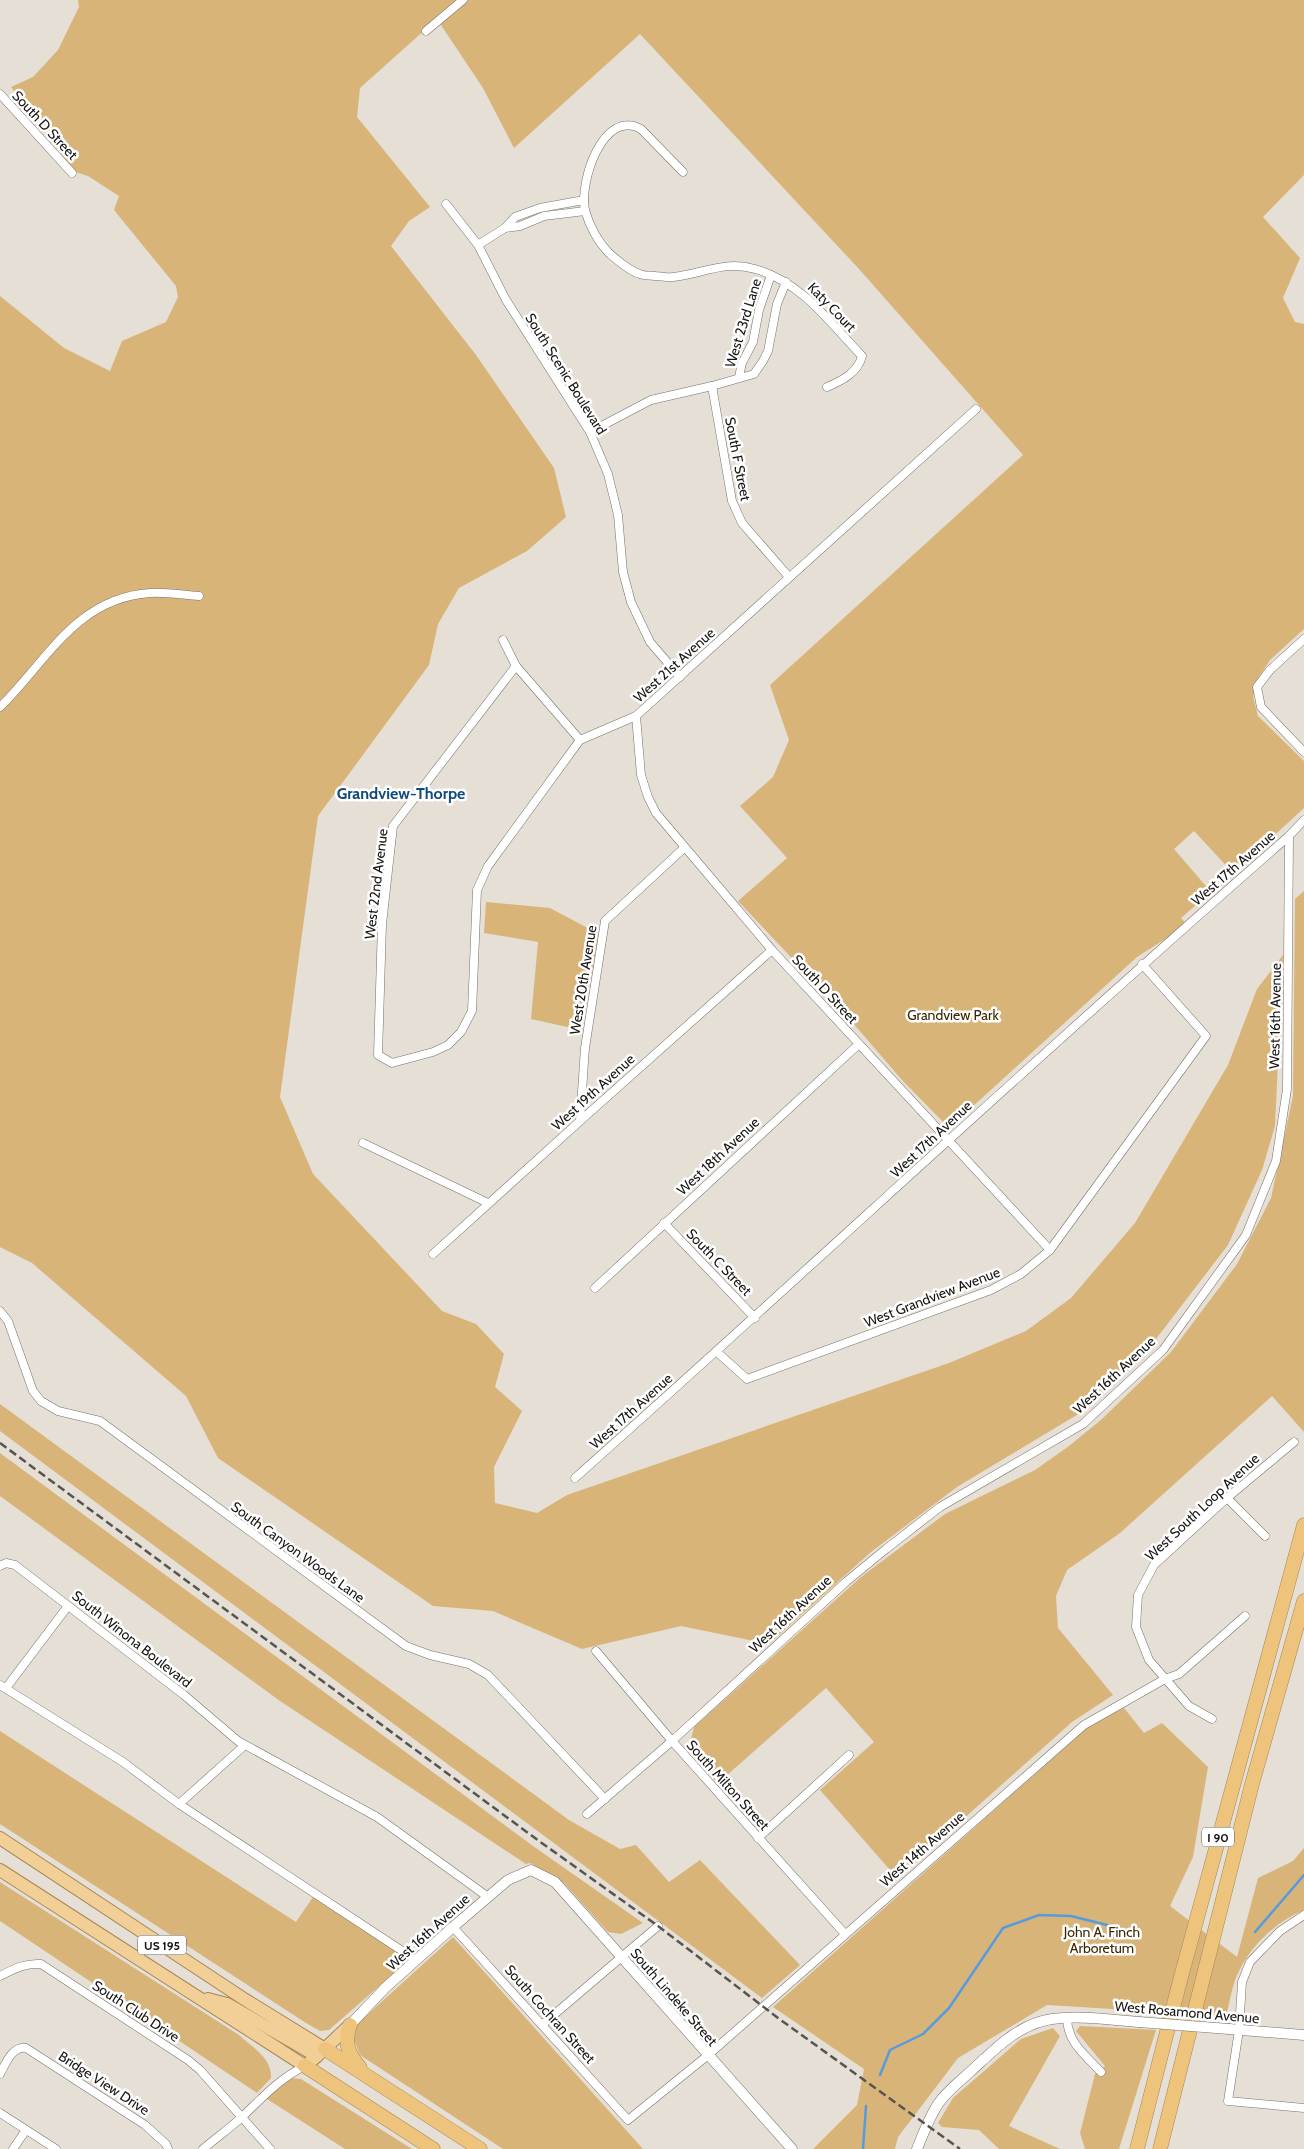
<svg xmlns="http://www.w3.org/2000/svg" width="1304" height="2149" font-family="Cabin,sans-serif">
	<rect width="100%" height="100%" fill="#e5dfd6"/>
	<g fill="#d9b478">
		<polygon points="78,0 1304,0 1304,175 1263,217 1300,258 1283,298 1295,322 1304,324 1304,629 1270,660 1257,680 1253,697 1258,716 1304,761 1304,808 1233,873 1194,831 1174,849 1211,892 1181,918 1187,925 1137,957 949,1128 902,1080 852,1022 738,901 787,858 740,806 773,777 789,740 770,685 1023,455 859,269 640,34 514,148 483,88 437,19 360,88 357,117 430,207 409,221 391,246 476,355 554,468 566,517 527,551 459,588 438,624 429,665 318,816 280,1097 313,1174 442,1311 476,1324 504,1354 495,1387 522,1411 494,1467 495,1503 537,1513 567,1495 949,1363 1026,1331 1071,1298 1135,1223 1228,1065 1257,989 1283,955 1275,1126 1262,1170 1228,1245 1146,1352 1085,1410 957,1487 871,1552 769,1644 681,1626 582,1649 493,1611 433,1606 218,1458 186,1396 32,1263 0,1247 0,296 64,348 110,371 122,341 166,322 178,297 176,286 114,210 119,196 88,176 75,172 11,87 33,77 58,50 79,7"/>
		<polygon points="1304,891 1304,1432 1272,1396 1120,1533 1067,1570 1056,1596 1058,1628 1113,1695 1072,1722 897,1878 820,1790 874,1742 826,1688 718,1783 694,1757 690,1743 694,1727 861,1577 945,1514 1035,1470 1069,1446 1102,1419 1171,1352 1237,1264 1271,1198 1293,1096 1295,899"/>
		<polygon points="486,902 550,908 599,934 581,1030 531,1019 538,942 484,933"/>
		<polygon points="0,1404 569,1820 620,1849 636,1845 669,1882 700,1860 800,1965 762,1998 0,1431"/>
		<polygon points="0,1453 533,1846 643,1923 621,1934 608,1932 564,1883 530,1863 526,1864 280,1701 0,1496"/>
		<path d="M1124 1708 1144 1733 1162 1723 1208 1767 1193 1857 1170 1906 1237 1957 1258 1878 1293 1861 1304 1848V1910C1276 1922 1253 1943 1239 1971 1232 1984 1230 2002 1226 2016L1047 2005 958 2058 898 2137 895 2149H813L857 2105 864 2069 773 2007 1091 1724Z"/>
		<polygon points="0,1731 296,1922 313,1897 410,1959 329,2030 320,2031 306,2023 0,1824"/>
		<path d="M0 1882 239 2035C253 2048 272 2058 271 2078L257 2093 0 1921Z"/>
		<polygon points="453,1937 643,2149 503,2149 360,2055 353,2037 357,2024"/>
		<polygon points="1080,2026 1156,2030 1119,2149 1085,2149 1080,2133 1095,2074 1105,2066 1076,2031"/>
		<polygon points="1053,2028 1060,2036 1009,2126 1060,2149 999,2149 979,2130 942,2127 938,2123 953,2098 1021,2039"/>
		<polygon points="292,2078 301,2079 412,2149 345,2149 267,2099 283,2082"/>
	</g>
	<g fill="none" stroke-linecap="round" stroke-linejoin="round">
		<g stroke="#569bdd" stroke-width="2.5">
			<polyline points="1255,1932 1304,1875"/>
			<polyline points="880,2075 890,2050 923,2034 949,2008 1003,1928 1039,1915 1071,1916 1139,1933"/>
			<polyline points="863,2149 866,2106"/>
		</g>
		<g stroke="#77726a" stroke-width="9">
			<g id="minor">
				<polyline points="426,31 463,0"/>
				<polyline points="0,94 72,173"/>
				<path d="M683 172 641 129C603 108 579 182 585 210 589 225 598 242 609 253 617 260 629 271 640 274 644 276 650 275 655 276 661 276 667 278 673 277 703 274 724 260 755 269 802 282 830 323 862 356 858 373 841 381 827 387"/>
				<polyline points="446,204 478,245 506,300 590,432 608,474 618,515 623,572 631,602 650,642 680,677"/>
				<polyline points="505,228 520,226 544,216 585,211"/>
				<polyline points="478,245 505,228 515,217 540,208 584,200"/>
				<polyline points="739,377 742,363 753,342 759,310 771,275"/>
				<polyline points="712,386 732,501 742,523 789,577"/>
				<polyline points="590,432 651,400 712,386 754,374 763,361 768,351 777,304 786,282"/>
				<polyline points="1304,639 1270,670 1257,687 1261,707 1304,752"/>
				<polyline points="503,640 516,666 580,740"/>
				<polyline points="516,666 393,826 382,924 378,1055 392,1063 433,1052 448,1045 461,1032 472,1011 477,890 488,866 580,740 636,716 976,409"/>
				<path d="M0 707C47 661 76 598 150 593 166 592 183 595 199 596"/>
				<polyline points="636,716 641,775 648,797 656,813 772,950 1050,1250"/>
				<polyline points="580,1121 585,1048 605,921 684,848"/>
				<polyline points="363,1143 488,1203"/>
				<polyline points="664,1223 755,1318"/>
				<polyline points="433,1254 580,1121 772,950"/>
				<polyline points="595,1288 859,1044"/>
				<polyline points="0,1311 8,1321 33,1391 41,1401 58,1411 100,1421 406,1646 430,1655 469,1664 488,1675 605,1799"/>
				<polyline points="717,1352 747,1379 991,1290 1021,1274 1050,1250 1206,1036 1142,964"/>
				<path d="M575 1478C814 1265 1048 1046 1289 836L1304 820"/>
				<polyline points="1227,1498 1265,1536"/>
				<polyline points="0,1566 6,1563 15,1565 184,1695 238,1741 377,1817 488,1897"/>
				<polyline points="596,1651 672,1741 845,1934"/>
				<polyline points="0,1685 123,1762 179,1804 416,1960"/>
				<polyline points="6,1688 68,1606"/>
				<polyline points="1212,1719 1189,1706 1149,1660 1136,1627 1138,1595 1154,1565 1227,1498 1294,1442"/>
				<polyline points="179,1804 245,1745"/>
				<polyline points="587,1814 672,1741 847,1581 886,1549 940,1507 1083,1424 1163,1350 1246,1235 1276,1161 1287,1089 1289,836"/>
				<polyline points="758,1838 849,1755"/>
				<polyline points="1304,1915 1280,1931 1250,1962 1242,1982 1239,2030 1228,2101 1304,2108"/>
				<polyline points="453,1927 628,2120 707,2056 1084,1725 1165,1679 1179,1674 1245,1616"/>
				<path d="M0 1976C14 1969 24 1963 41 1964L188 2060 200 2070 270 2149"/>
				<path d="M1067 2018C1067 2042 1086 2056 1101 2072"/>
				<polyline points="543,2024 658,1926"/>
				<path d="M0 2074C6 2063 12 2046 26 2048L145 2125 166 2144 168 2149"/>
				<polyline points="0,2113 56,2149"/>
				<polyline points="13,2149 26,2130"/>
				<path d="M203 2149C216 2138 230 2128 242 2117 262 2098 280 2078 305 2066"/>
			</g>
		</g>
		<g stroke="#77726a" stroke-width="11">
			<g id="tertiary">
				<polyline points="350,2025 385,1988 453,1927 508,1880 531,1870 555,1882 792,2149"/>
				<polyline points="1229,2029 1304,2035"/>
				<path d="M917 2149C923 2134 929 2118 938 2104 946 2092 959 2082 970 2072 994 2050 1018 2024 1052 2019 1080 2015 1111 2020 1139 2022"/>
			</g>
		</g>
		<g stroke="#a38657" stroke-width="14">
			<g id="trunk">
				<polyline points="0,1838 244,1999 325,2049"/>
				<polyline points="0,1870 305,2066 317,2056"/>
				<polyline points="208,1999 227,2004 317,2056 350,2025"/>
			</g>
		</g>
		<g stroke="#a38657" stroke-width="15">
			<g id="motorway">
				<path d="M350 2025C344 2042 348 2054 360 2068"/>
				<polyline points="325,2049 480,2149"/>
				<polyline points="305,2066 433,2149"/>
				<polyline points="1137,2149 1181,1977 1304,1525"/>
				<polyline points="1160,2149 1252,1784 1304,1601"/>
			</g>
		</g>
		<use href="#minor" stroke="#fff" stroke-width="8"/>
		<use href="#tertiary" stroke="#fff" stroke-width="10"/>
		<use href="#trunk" stroke="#f2cf96" stroke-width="12"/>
		<use href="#motorway" stroke="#eec37c" stroke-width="14"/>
		<polyline stroke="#585550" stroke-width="2.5" stroke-dasharray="8 4" stroke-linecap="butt" points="0,1443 539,1841 658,1926 778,2018 960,2149"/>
		<g stroke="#77726a" stroke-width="11" stroke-linecap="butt">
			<polyline id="tertiary-bridge" points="1139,2022 1229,2029"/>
		</g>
		<use href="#tertiary-bridge" stroke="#fff" stroke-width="10"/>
	</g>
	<g text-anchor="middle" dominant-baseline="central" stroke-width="5" stroke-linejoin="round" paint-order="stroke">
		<g fill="#fff" stroke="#5d5c5a" stroke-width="1">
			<rect x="1202" y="1827.5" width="32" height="19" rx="4"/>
			<rect x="138" y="1935.5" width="48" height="19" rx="4"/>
		</g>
		<g font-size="12" font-weight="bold" fill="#181613">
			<text x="1218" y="1837">I 90</text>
			<text x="162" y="1945">US 195</text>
		</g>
		<g font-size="14" fill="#181613" stroke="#fff">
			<text transform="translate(45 125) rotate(47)">South D Street</text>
			<text transform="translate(832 307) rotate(46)">Katy Court</text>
			<text transform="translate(743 323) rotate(-73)">West 23rd Lane</text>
			<text transform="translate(566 374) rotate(58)">South Scenic Boulevard</text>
			<text transform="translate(738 459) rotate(79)">South F Street</text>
			<text transform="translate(674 665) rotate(-42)">West 21st Avenue</text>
			<text transform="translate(1233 868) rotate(-41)">West 17th Avenue</text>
			<text transform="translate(376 884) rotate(-83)">West 22nd Avenue</text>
			<text transform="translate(583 980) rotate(-81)">West 20th Avenue</text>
			<text transform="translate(825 989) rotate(47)">South D Street</text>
			<text transform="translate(1275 1016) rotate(-89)">West 16th Avenue</text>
			<text transform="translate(593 1092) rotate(-42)">West 19th Avenue</text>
			<text transform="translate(931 1139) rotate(-43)">West 17th Avenue</text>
			<text transform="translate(718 1156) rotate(-43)">West 18th Avenue</text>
			<text transform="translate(719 1262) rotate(46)">South C Street</text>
			<text transform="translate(932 1297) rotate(-21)">West Grandview Avenue</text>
			<text transform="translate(1114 1375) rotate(-43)">West 16th Avenue</text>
			<text transform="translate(631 1411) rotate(-42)">West 17th Avenue</text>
			<text transform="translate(1202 1507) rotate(-43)">West South Loop Avenue</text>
			<text transform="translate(298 1552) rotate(36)">South Canyon Woods Lane</text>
			<text transform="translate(790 1614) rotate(-43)">West 16th Avenue</text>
			<text transform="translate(132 1639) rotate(38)">South Winona Boulevard</text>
			<text transform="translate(728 1785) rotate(48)">South Milton Street</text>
			<text transform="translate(922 1849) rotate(-41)">West 14th Avenue</text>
			<text transform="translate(428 1932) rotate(-42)">West 16th Avenue</text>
			<text transform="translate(674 1997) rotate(49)">South Lindeke Street</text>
			<text transform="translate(136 2011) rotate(33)">South Club Drive</text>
			<text transform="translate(1187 2012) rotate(5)">West Rosamond Avenue</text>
			<text transform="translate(550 2014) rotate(48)">South Cochran Street</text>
			<text transform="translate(104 2083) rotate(33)">Bridge View Drive</text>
		</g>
		<g font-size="14" fill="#3a2600" stroke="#fff">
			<text x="953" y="1015">Grandview Park</text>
			<text x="1102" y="1932">John A. Finch<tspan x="1102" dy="16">Arboretum</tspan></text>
		</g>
		<g font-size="16" font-weight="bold" fill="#114b7c" stroke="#fff">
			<text x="401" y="793">Grandview-Thorpe</text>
		</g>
	</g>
</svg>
